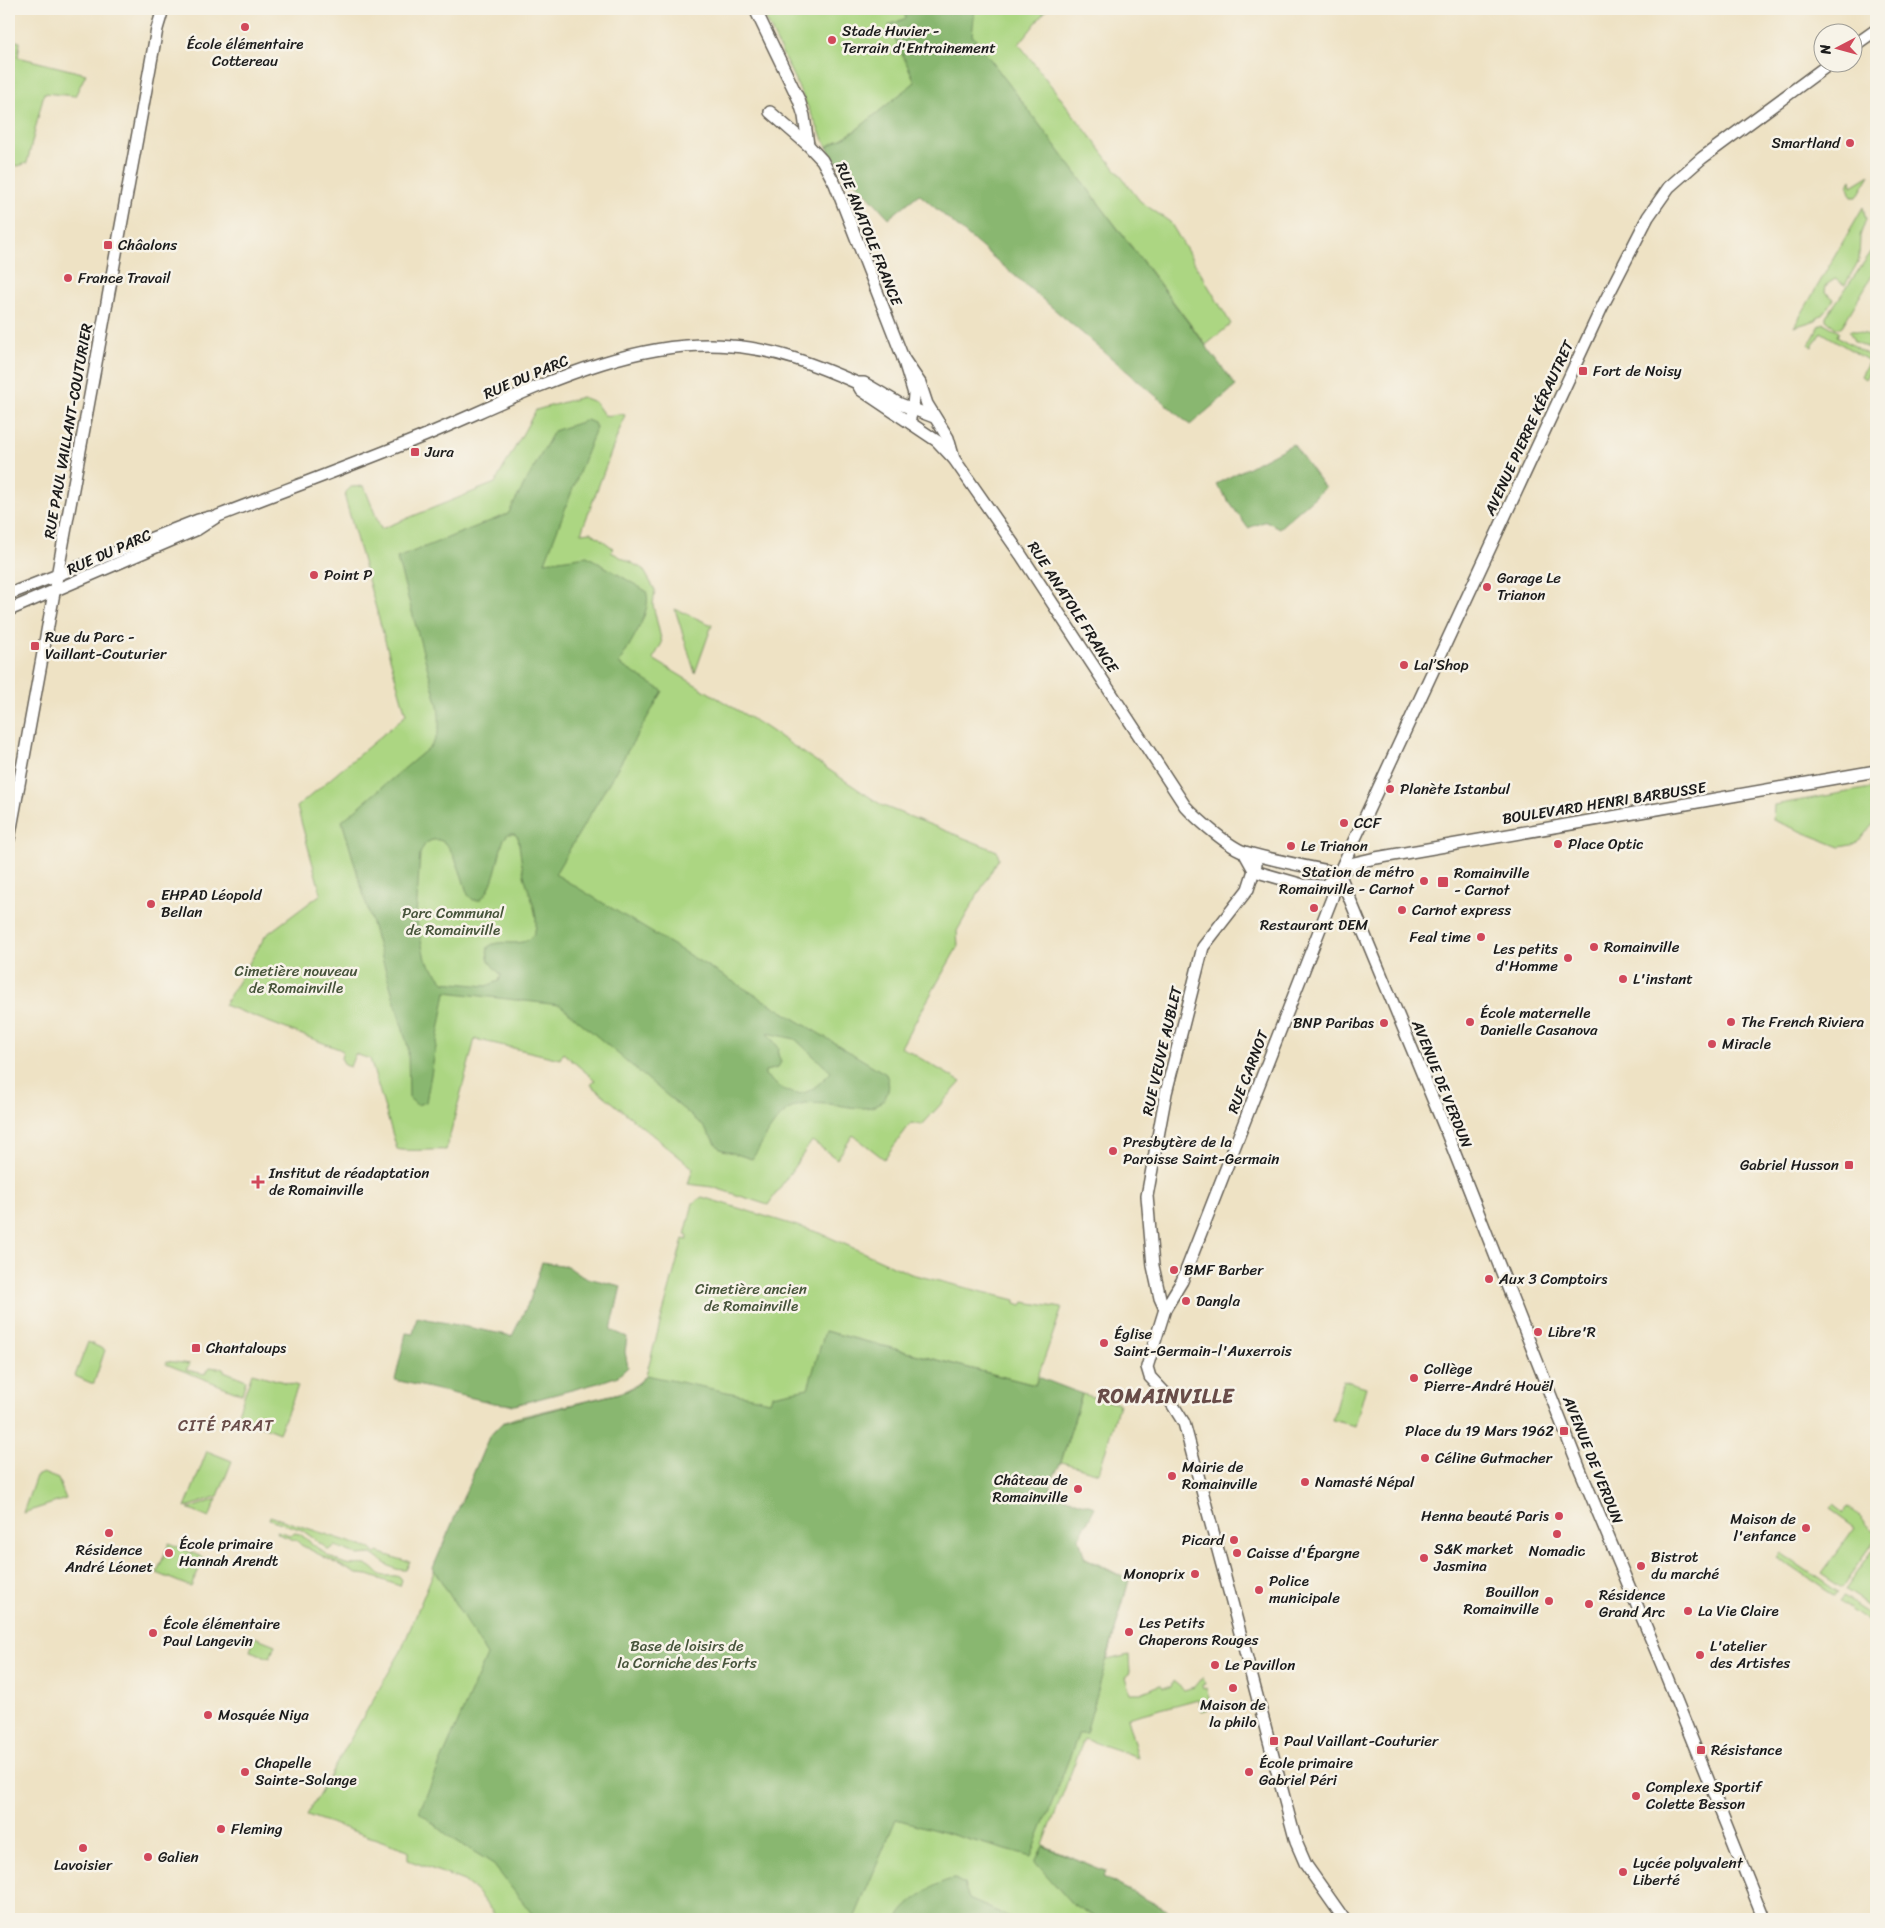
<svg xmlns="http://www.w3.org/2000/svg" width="1885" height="1928" font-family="Sriracha,sans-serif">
	<rect width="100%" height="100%" fill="#f7f3e8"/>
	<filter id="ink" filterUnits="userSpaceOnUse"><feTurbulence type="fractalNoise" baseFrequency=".02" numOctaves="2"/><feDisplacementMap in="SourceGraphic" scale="10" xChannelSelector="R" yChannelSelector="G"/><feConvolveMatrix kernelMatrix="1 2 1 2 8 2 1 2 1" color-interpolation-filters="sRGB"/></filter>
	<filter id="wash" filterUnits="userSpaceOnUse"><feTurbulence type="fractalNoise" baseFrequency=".0096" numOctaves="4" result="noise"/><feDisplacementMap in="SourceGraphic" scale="20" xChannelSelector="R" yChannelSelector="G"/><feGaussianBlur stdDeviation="1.12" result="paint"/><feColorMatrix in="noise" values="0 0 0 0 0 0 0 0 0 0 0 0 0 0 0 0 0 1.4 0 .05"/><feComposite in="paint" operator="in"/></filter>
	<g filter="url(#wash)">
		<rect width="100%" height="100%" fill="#eee2c4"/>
		<g fill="#acd682" stroke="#64794f">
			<polygon points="761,9 1047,9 1019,44 1140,201 1170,222 1231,324 1206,345 972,36 855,131 827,147"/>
			<polygon points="9,39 20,42 18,57 86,74 75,96 44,93 27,163 18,166 9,164"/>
			<path d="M1870 175 1857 197H1852C1848 191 1847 184 1851 179L1852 186Z"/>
			<polygon points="1863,207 1866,219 1860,236 1859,260 1845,285 1835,279 1826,285 1825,292 1834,299 1823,315 1819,316 1816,320 1794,327"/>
			<polygon points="1876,245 1876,269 1841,328 1836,328 1826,320 1826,317"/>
			<polygon points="1824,323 1839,332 1837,336 1868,355 1873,366 1865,379 1861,376 1869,361 1821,332 1812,347 1809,345 1820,325"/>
			<path d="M1849 331C1858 330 1868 333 1873 341L1869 349 1854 341Z"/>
			<path d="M582 397 595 402 604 415C612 417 617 412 625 415L581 533 591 532 613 548 611 552 643 569 655 590 653 605 662 643 653 659 762 725 883 806 997 851 999 858 957 931 958 946 901 1047 961 1082 922 1125 911 1123 884 1159 853 1135 837 1159 812 1141 768 1205 712 1187 688 1184 693 1168 591 1085 595 1080 563 1053 560 1059 475 1039 446 1150C434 1149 405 1152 397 1149L370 1059 355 1054 350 1067 345 1065 341 1058 343 1051 339 1049 224 1005 266 935 321 894 297 807 406 715 345 498 346 492 351 487 364 486 381 529 495 483 536 410Z"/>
			<polygon points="675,609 712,625 695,673"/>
			<polygon points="1876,787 1876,821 1856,844 1840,847 1773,820 1774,805"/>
			<path d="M702 1197 820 1233 911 1274 1015 1300V1303L1022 1305 1024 1302 1062 1308 1035 1385 825 1331 1073 1551 1129 1580 1107 1660 1129 1655 1130 1673 1125 1677 1130 1693H1141L1160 1685 1163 1687H1171L1173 1681 1184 1690 1194 1687 1203 1676 1205 1684 1202 1685 1203 1689 1206 1688 1212 1708 1202 1711 1198 1699 1127 1718 1138 1757 1084 1739 1043 1845 1105 1871 1103 1877 1184 1919H498L476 1891 464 1881 408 1860V1850L307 1815 401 1651 489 1437 502 1423 515 1418 615 1394C628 1390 637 1386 646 1375L683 1239 687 1240 688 1236 685 1235 693 1203Z"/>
			<polygon points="88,1342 105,1350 94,1383 91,1383 75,1376"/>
			<polygon points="167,1361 190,1364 186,1370 205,1374 210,1367 224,1369 224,1371 246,1380 242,1394 166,1364"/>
			<polygon points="252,1373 298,1386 279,1433 237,1416"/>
			<polygon points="1343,1380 1366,1387 1355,1426 1332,1420"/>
			<polygon points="1082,1394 1119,1404 1099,1473 1061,1462"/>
			<polygon points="207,1451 232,1461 218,1496 185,1508"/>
			<polygon points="43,1473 58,1479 66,1499 23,1513 36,1476"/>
			<polygon points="217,1499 209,1518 188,1509"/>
			<path d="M1833 1505 1843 1513 1848 1507C1859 1515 1865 1525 1876 1534V1540L1842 1588 1821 1574 1855 1527 1830 1509Z"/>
			<path d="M270 1516 371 1549 376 1554 378 1552 405 1561H410L406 1570C391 1571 383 1561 372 1554L358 1555 335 1546 329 1550 302 1530 269 1519Z"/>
			<path d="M277 1531 290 1535 295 1533 300 1534C314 1545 329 1559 346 1564 354 1566 361 1563 369 1566 375 1568 378 1576 385 1576 391 1576 394 1575 400 1577L402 1580 400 1586 368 1575 357 1574 301 1545 297 1541 278 1534Z"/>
			<polygon points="169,1543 204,1558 191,1587 157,1573"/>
			<polygon points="1876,1547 1876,1610 1845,1590"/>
			<polygon points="1781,1553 1838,1592 1834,1595 1830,1593 1777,1557"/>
			<polygon points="1843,1596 1876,1618 1876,1627 1839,1601"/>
			<polygon points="255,1637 275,1645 270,1658 250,1651"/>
		</g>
		<g fill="#89b770" stroke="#526a46" fill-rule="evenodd">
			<polygon points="902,9 975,9 972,35 1236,386 1190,425 919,194 889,218 832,156 827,147 855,131 915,82 889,25 906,18"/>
			<path d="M587 420 594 423 596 428 545 562 587 556 646 591C654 611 628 645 619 664L663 691 555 874 886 1074C889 1082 890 1088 886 1096 875 1117 844 1104 826 1104 815 1103 802 1103 792 1108 775 1116 763 1143 752 1159L720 1149 702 1125 560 1005 446 992 426 1102 417 1105 409 1098 408 1047 342 821 431 746C441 733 440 722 438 706L397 558 508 514 554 431ZM508 834H514L518 837C520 850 521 862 524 875 527 890 547 928 528 940 515 947 499 938 488 947 485 961 493 966 501 975L499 981 486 986 444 982 425 959 416 917 420 854C423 847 425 842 433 840 453 835 462 880 468 895L473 900H480C496 886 497 858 504 839ZM767 1033 795 1039 831 1072C805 1099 795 1102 765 1075V1071L778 1068 781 1061 778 1055 779 1048Z"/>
			<polygon points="1293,444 1325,488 1279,528 1266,521 1248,528 1216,484"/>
			<polygon points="542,1262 567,1266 583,1277 621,1286 611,1330 627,1337 625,1352 628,1367 618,1376 598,1383 515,1405 494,1403 395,1380 406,1333 413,1334 417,1317 512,1336 530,1300"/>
			<polygon points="825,1331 1035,1385 1038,1377 1082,1394 1061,1462 1051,1482 1050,1493 1095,1507 1079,1538 1085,1559 1129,1580 1086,1733 1079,1733 1031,1857 896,1819 854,1919 536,1919 492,1863 450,1837 419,1812 487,1655 433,1568 489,1437 502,1423 627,1391 639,1383 646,1375 770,1401 772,1395 808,1388"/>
			<polygon points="1043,1846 1105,1871 1103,1877 1184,1919 1099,1919 1072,1904 1035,1862"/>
			<path d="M955 1879 964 1884 969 1899 1014 1919H897C906 1903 937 1880 955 1879Z"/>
		</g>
	</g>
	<g filter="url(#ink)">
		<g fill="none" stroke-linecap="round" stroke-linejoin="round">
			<g stroke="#666157" stroke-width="14">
				<g id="secondary">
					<polyline points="755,9 799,100 804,116 808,145"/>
					<polyline points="1852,47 1876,30"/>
					<polyline points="770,112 808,145 822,160 835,184 903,358 914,394 913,408 909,421"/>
					<path d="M903 358 920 383 927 404 948 438 954 459 1021 555 1185 806C1196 818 1230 848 1245 852 1276 861 1307 867 1339 873"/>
					<polyline points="857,383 861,390 937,441 953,458"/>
					<polyline points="9,594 198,520 210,517"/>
					<path d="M9 610 198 529 218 516C285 490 353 465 419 438 514 399 625 336 731 346 776 349 816 365 857 383H864L900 404 934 417"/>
					<polyline points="9,839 157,29 163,9"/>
					<polyline points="1244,852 1254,870 1261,873 1303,885 1324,886 1354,863 1376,858 1876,771"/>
					<polyline points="1339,873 1444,1126 1579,1467 1662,1665 1764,1919"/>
					<polyline points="1165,1309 1160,1298 1153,1266 1147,1196 1166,1093 1203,947 1248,889 1256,864"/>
					<polyline points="1344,1919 1306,1865 1296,1842 1184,1423 1166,1394 1150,1377 1147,1367 1165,1309 1182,1281 1332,898 1339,873 1602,307 1648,217 1669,187 1702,158 1832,62"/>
				</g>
			</g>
			<use href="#secondary" stroke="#fff" stroke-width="11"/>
		</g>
	</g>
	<g fill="#d1495b" stroke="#f7f3e8" stroke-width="2">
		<circle cx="245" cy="27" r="5"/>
		<circle cx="832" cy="40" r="5"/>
		<circle cx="1850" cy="143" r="5"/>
		<rect x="103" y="240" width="10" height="10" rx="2.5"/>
		<circle cx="68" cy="278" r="5"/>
		<rect x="1578" y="366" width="10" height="10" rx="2.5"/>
		<rect x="410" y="447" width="10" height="10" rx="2.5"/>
		<circle cx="314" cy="575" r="5"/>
		<circle cx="1487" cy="587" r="5"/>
		<rect x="30" y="641" width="10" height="10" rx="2.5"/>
		<circle cx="1404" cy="665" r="5"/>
		<circle cx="1390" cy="789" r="5"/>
		<circle cx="1344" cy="823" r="5"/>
		<circle cx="1558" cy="844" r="5"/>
		<circle cx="1291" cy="846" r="5"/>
		<circle cx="1424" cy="881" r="5"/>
		<rect x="1437" y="876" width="12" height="12" rx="2.5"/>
		<circle cx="151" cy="904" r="5"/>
		<circle cx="1314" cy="908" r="5"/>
		<circle cx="1402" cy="910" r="5"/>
		<circle cx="1481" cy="937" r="5"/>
		<circle cx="1594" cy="947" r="5"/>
		<circle cx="1568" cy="958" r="5"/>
		<circle cx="1623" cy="979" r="5"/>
		<circle cx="1470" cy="1022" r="5"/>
		<circle cx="1731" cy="1022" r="5"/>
		<circle cx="1384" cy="1023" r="5"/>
		<circle cx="1712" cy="1044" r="5"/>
		<circle cx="1113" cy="1151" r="5"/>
		<rect x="1844" y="1160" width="10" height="10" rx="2.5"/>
		<path d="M255.5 1174.5h5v5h5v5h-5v5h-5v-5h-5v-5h5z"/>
		<circle cx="1174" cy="1270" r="5"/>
		<circle cx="1489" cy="1279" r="5"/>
		<circle cx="1186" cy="1301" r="5"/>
		<circle cx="1538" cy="1332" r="5"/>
		<circle cx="1104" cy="1343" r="5"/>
		<rect x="191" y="1343" width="10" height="10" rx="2.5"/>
		<circle cx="1414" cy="1378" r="5"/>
		<rect x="1559" y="1426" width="10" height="10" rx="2.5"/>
		<circle cx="1425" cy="1458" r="5"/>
		<circle cx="1172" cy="1476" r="5"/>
		<circle cx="1305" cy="1482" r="5"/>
		<circle cx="1078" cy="1489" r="5"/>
		<circle cx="1559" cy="1516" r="5"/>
		<circle cx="1806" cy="1528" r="5"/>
		<circle cx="109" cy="1533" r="5"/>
		<circle cx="1557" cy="1534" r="5"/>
		<circle cx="1234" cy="1540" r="5"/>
		<circle cx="169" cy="1553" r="5"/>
		<circle cx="1237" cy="1553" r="5"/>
		<circle cx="1424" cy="1558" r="5"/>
		<circle cx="1641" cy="1566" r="5"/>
		<circle cx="1195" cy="1574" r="5"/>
		<circle cx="1259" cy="1590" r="5"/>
		<circle cx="1549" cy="1601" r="5"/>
		<circle cx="1589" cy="1604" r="5"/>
		<circle cx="1688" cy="1611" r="5"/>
		<circle cx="1129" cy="1632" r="5"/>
		<circle cx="153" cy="1633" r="5"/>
		<circle cx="1700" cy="1655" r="5"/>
		<circle cx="1215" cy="1665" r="5"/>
		<circle cx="1233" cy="1688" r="5"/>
		<circle cx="208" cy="1715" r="5"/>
		<rect x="1269" y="1736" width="10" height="10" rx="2.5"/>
		<rect x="1696" y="1745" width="10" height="10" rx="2.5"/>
		<circle cx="245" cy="1772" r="5"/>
		<circle cx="1249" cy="1772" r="5"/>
		<circle cx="1636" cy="1796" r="5"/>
		<circle cx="221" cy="1829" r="5"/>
		<circle cx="83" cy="1848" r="5"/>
		<circle cx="148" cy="1857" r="5"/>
		<circle cx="1623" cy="1872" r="5"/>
	</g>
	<g text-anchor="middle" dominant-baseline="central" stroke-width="5" stroke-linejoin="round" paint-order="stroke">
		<g font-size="15" fill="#1c1c1c" stroke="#f7f3e8" text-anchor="start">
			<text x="842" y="31">Stade Huvier -<tspan x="842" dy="17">Terrain d'Entrainement</tspan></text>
			<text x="245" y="44" text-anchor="middle">École élémentaire<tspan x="245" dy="17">Cottereau</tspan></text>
			<text x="1840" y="143" text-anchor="end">Smartland</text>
			<text x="118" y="245">Châalons</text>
			<text x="78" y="278">France Travail</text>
			<text x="1593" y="371">Fort de Noisy</text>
			<text x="425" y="452">Jura</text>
			<text x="324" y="575">Point P</text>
			<text x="1497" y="578">Garage Le<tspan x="1497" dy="17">Trianon</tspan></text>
			<text x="45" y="637">Rue du Parc -<tspan x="45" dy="17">Vaillant-Couturier</tspan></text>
			<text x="1414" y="665">Lal’Shop</text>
			<text x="1400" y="789">Planète Istanbul</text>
			<text x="1354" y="823">CCF</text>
			<text x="1568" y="844">Place Optic</text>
			<text x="1301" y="846">Le Trianon</text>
			<text x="1414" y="872" text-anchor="end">Station de métro<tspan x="1414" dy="17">Romainville - Carnot</tspan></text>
			<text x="1454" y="873">Romainville<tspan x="1454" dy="17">- Carnot</tspan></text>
			<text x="161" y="895">EHPAD Léopold<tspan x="161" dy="17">Bellan</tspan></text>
			<text x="1412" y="910">Carnot express</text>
			<text x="1314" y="925" text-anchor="middle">Restaurant DEM</text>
			<text x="1471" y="937" text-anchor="end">Feal time</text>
			<text x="1604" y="947">Romainville</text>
			<text x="1558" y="949" text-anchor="end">Les petits<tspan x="1558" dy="17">d'Homme</tspan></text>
			<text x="1633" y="979">L'instant</text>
			<text x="1480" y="1013">École maternelle<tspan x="1480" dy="17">Danielle Casanova</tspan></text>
			<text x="1741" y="1022">The French Riviera</text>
			<text x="1374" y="1023" text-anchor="end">BNP Paribas</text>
			<text x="1722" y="1044">Miracle</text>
			<text x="1123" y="1142">Presbytère de la<tspan x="1123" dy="17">Paroisse Saint-Germain</tspan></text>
			<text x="1839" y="1165" text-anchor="end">Gabriel Husson</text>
			<text x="269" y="1173">Institut de réadaptation<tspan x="269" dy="17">de Romainville</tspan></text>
			<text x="1184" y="1270">BMF Barber</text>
			<text x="1499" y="1279">Aux 3 Comptoirs</text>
			<text x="1196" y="1301">Dangla</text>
			<text x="1548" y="1332">Libre'R</text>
			<text x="1114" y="1334">Église<tspan x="1114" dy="17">Saint-Germain-l'Auxerrois</tspan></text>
			<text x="206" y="1348">Chantaloups</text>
			<text x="1424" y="1369">Collège<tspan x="1424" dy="17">Pierre-André Houël</tspan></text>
			<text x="1554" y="1431" text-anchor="end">Place du 19 Mars 1962</text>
			<text x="1435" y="1458">Céline Gutmacher</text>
			<text x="1182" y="1467">Mairie de<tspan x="1182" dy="17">Romainville</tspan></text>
			<text x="1068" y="1480" text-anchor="end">Château de<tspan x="1068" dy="17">Romainville</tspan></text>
			<text x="1315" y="1482">Namasté Népal</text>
			<text x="1549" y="1516" text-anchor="end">Henna beauté Paris</text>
			<text x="1796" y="1519" text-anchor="end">Maison de<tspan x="1796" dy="17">l'enfance</tspan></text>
			<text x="1224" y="1540" text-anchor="end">Picard</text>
			<text x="179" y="1544">École primaire<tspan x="179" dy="17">Hannah Arendt</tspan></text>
			<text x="1434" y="1549">S&amp;K market<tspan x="1434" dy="17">Jasmina</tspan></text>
			<text x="109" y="1550" text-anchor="middle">Résidence<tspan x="109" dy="17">André Léonet</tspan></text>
			<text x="1557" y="1551" text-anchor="middle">Nomadic</text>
			<text x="1247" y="1553">Caisse d'Épargne</text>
			<text x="1651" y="1557">Bistrot<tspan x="1651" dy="17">du marché</tspan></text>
			<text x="1185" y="1574" text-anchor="end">Monoprix</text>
			<text x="1269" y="1581">Police<tspan x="1269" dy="17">municipale</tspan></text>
			<text x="1539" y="1592" text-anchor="end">Bouillon<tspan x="1539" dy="17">Romainville</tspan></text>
			<text x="1599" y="1595">Résidence<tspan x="1599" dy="17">Grand Arc</tspan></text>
			<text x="1698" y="1611">La Vie Claire</text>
			<text x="1139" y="1623">Les Petits<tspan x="1139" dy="17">Chaperons Rouges</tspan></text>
			<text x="163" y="1624">École élémentaire<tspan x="163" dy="17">Paul Langevin</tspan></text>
			<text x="1710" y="1646">L'atelier<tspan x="1710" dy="17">des Artistes</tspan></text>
			<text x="1225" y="1665">Le Pavillon</text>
			<text x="1233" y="1705" text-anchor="middle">Maison de<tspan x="1233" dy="17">la philo</tspan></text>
			<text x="218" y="1715">Mosquée Niya</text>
			<text x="1284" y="1741">Paul Vaillant-Couturier</text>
			<text x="1711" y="1750">Résistance</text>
			<text x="255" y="1763">Chapelle<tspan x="255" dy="17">Sainte-Solange</tspan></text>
			<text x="1259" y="1763">École primaire<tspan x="1259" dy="17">Gabriel Péri</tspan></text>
			<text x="1646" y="1787">Complexe Sportif<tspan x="1646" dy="17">Colette Besson</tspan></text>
			<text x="231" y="1829">Fleming</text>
			<text x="158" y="1857">Galien</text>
			<text x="1633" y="1863">Lycée polyvalent<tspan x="1633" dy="17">Liberté</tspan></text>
			<text x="83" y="1865" text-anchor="middle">Lavoisier</text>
		</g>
		<g font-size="15" fill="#1c1c1c" stroke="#f7f3e8">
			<text transform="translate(869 234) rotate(68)">RUE ANATOLE FRANCE</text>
			<text transform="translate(526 377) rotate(-23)">RUE DU PARC</text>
			<text transform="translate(1529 428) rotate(-65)">AVENUE PIERRE KÉRAUTRET</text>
			<text transform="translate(68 431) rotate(-80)">RUE PAUL VAILLANT-COUTURIER</text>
			<text transform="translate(109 552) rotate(-24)">RUE DU PARC</text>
			<text transform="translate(1073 607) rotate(57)">RUE ANATOLE FRANCE</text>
			<text transform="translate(1604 803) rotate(-9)">BOULEVARD HENRI BARBUSSE</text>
			<text transform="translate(1162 1051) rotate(-77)">RUE VEUVE AUBLET</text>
			<text transform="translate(1248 1072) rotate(-69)">RUE CARNOT</text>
			<text transform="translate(1442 1084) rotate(68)">AVENUE DE VERDUN</text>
			<text transform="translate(1593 1460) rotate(68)">AVENUE DE VERDUN</text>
		</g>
		<g font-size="15" fill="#47543b" stroke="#f7f3e8">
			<text x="453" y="913">Parc Communal<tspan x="453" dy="17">de Romainville</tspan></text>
			<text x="296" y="971">Cimetière nouveau<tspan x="296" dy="17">de Romainville</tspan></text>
			<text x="751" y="1289">Cimetière ancien<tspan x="751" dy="17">de Romainville</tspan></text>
			<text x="687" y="1646">Base de loisirs de<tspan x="687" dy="17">la Corniche des Forts</tspan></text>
		</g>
		<g font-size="16" letter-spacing="1" fill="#684c48" stroke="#f7f3e8">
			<text x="226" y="1425">CITÉ PARAT</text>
		</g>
		<g font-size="20" font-weight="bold" letter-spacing="1" fill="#684c48" stroke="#f7f3e8">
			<text x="1166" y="1396">ROMAINVILLE</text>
		</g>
	</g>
	<rect width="1885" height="1928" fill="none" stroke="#f7f3e8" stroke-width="30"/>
	<g transform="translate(1838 48) rotate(264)"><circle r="24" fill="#f7f3e8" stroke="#9f9d96"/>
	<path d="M0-4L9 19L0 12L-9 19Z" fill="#d1495b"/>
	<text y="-8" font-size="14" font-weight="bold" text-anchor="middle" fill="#1c1c1c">N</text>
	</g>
</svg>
